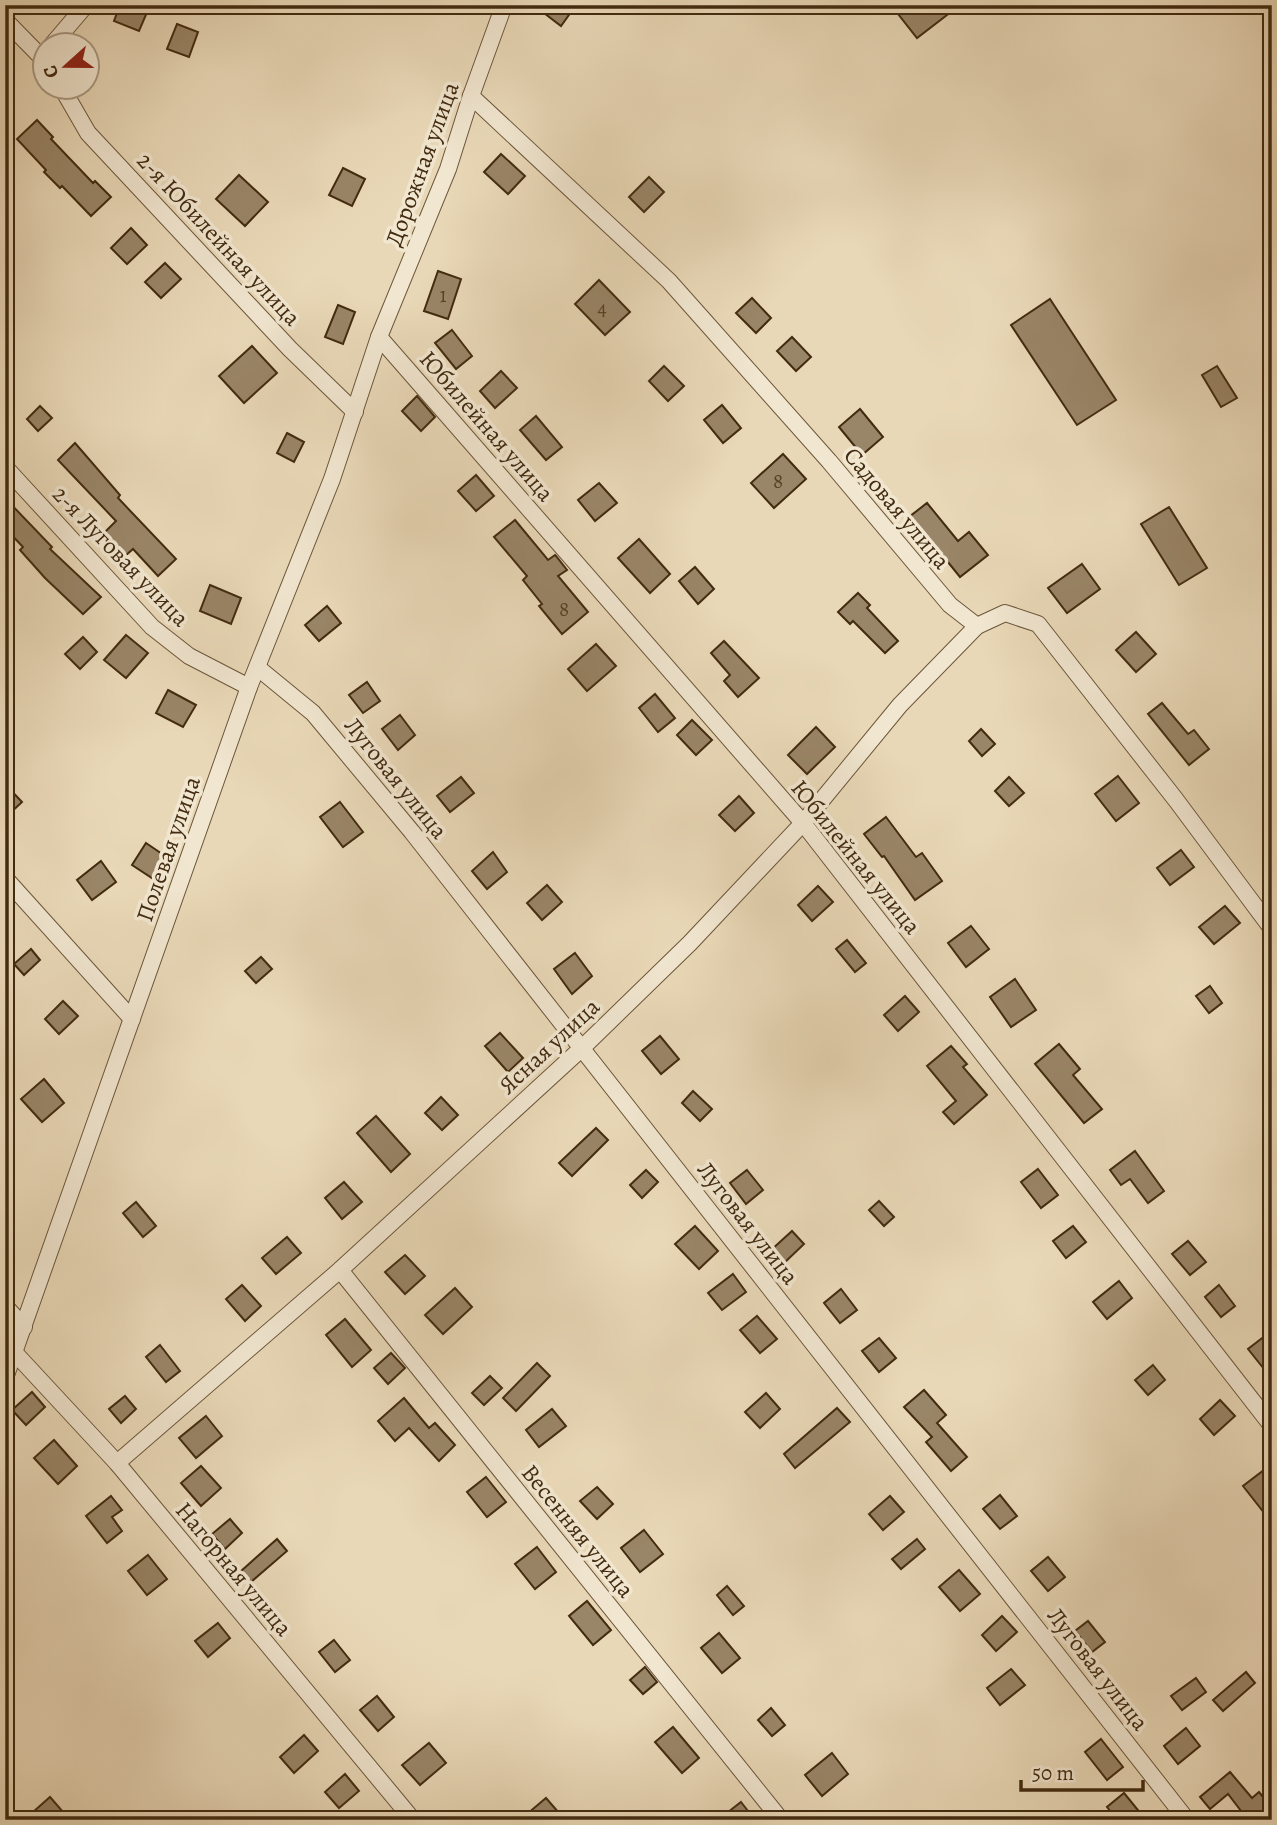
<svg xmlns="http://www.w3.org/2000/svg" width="1277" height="1825" font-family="Alegreya,serif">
	<rect width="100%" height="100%" fill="#e9d8b7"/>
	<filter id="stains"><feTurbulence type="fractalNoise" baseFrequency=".00286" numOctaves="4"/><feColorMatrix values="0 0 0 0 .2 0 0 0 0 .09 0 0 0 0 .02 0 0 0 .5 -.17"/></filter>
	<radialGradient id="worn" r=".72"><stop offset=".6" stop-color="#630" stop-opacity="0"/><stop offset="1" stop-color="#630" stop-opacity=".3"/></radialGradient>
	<g fill="#998567" stroke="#422b10" stroke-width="2">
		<polygon points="120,5 137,5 148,10 139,31 114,21"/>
		<polygon points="550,5 576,5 561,26 544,13"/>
		<polygon points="891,5 960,5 917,38"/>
		<polygon points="177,24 198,32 189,57 167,49"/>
		<polygon points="37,120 53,137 51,139 93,183 95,181 111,197 91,216 62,186 60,188 44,172 46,170 17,139"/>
		<polygon points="501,154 525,176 508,194 484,172"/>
		<polygon points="343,168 365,179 352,206 329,195"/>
		<polygon points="239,175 268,202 245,226 216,199"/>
		<polygon points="649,177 664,192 644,212 629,197"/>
		<polygon points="131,228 147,245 127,264 111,248"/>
		<polygon points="165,263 181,279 161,298 145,282"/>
		<polygon points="438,271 461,279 448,319 424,311"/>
		<polygon points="599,280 630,312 605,335 575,304"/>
		<polygon points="752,298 771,318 756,333 736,313"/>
		<polygon points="1050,299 1116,400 1077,425 1011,325"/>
		<polygon points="338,305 355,312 343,344 325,337"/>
		<polygon points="452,330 472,356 456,369 435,343"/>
		<polygon points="792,337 811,357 796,371 777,351"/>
		<polygon points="252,346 277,373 244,403 219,376"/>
		<polygon points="664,366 684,386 668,401 649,381"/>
		<polygon points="1217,366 1237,398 1221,407 1202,375"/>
		<polygon points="501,371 517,388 495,408 480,391"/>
		<polygon points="417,396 435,417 421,431 402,411"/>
		<polygon points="722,405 741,428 723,443 704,420"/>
		<polygon points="40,406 52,418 38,431 27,419"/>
		<polygon points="860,409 883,437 862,455 839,427"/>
		<polygon points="536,416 562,447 546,460 520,430"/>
		<polygon points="287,433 304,442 294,462 277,453"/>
		<polygon points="75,443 120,495 118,498 176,559 158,576 133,549 124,557 102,535 116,521 58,460"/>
		<polygon points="783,454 806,479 774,508 751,483"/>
		<polygon points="476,475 494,496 476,511 458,491"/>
		<polygon points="599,483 617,503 595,521 578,500"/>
		<polygon points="5,498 52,547 50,549 101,597 83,614 45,578 20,550 23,547 5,528"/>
		<polygon points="927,503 958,541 969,532 988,555 960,577 931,541 929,542 909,517"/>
		<polygon points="1169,507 1207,568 1179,585 1141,524"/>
		<polygon points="515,520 548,560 555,555 556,556 567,570 558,576 588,612 562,634 539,606 542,604 523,580 527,576 494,537"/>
		<polygon points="639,539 670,574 650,593 618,558"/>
		<polygon points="1082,564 1100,589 1067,613 1048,588"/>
		<polygon points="695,567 714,589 698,604 679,581"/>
		<polygon points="210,585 241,598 231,624 200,611"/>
		<polygon points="858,593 870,605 867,608 898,641 885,653 853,621 850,624 838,612"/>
		<polygon points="327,606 341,623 319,641 305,625"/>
		<polygon points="1136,632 1156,654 1136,672 1116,650"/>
		<polygon points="126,635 148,653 126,678 104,660"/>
		<polygon points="83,637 97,652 80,669 65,654"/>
		<polygon points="724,641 759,678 738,697 724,681 730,675 711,653"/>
		<polygon points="596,644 616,666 587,691 568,669"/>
		<polygon points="367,682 380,701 363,713 349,695"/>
		<polygon points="168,690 196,705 183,727 156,713"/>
		<polygon points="655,694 675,718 658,732 639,708"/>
		<polygon points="1162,703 1188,734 1194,730 1209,749 1189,765 1148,714"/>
		<polygon points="400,715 415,735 398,750 382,729"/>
		<polygon points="692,720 712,740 696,755 677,735"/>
		<polygon points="816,727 835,747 807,774 788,755"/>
		<polygon points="981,729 995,744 982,756 969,741"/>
		<polygon points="1118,776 1139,803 1116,821 1095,794"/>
		<polygon points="461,777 474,793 450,812 437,796"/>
		<polygon points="1009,777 1024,793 1009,806 995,791"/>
		<polygon points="5,784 22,802 5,818"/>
		<polygon points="739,796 754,813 735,831 719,815"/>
		<polygon points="340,802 363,832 343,847 320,817"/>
		<polygon points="886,817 916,857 922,853 942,881 915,900 884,856 882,857 864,834"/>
		<polygon points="146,843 171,860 158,882 132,865"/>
		<polygon points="1181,850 1194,867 1170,885 1157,868"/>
		<polygon points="493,852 507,872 487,889 472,871"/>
		<polygon points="101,861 116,882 92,900 77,880"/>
		<polygon points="547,885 562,902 542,920 527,903"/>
		<polygon points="818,886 833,902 812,921 798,905"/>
		<polygon points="1225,906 1240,923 1214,944 1199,927"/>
		<polygon points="971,926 989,949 966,967 948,943"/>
		<polygon points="847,940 866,963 855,972 836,949"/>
		<polygon points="31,949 40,960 24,975 14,964"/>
		<polygon points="575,953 592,976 572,994 554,969"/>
		<polygon points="261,957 272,969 256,983 245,971"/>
		<polygon points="1015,979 1036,1010 1011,1027 990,997"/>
		<polygon points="1210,986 1222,1003 1209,1013 1196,996"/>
		<polygon points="905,996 919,1012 898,1031 884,1015"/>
		<polygon points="63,1001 78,1016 59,1034 45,1019"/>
		<polygon points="500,1033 523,1058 508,1072 485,1046"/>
		<polygon points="660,1036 679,1059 661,1074 642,1051"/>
		<polygon points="1059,1044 1080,1069 1073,1075 1102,1109 1084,1123 1035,1064"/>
		<polygon points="951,1046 967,1064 963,1067 987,1095 954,1124 943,1112 956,1101 927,1066"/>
		<polygon points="44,1079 64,1103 42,1122 21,1099"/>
		<polygon points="693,1091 712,1109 700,1121 682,1103"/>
		<polygon points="441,1097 458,1115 442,1130 425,1113"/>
		<polygon points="376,1116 410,1154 391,1172 357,1133"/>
		<polygon points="596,1128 608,1140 572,1176 559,1163"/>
		<polygon points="1135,1151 1164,1191 1148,1203 1130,1179 1121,1185 1110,1170"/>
		<polygon points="1038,1169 1058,1195 1041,1208 1021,1182"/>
		<polygon points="646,1170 658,1182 642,1198 630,1185"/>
		<polygon points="747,1170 763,1190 746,1204 730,1183"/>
		<polygon points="344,1182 362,1202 342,1219 325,1198"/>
		<polygon points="879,1201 894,1217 884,1226 869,1210"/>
		<polygon points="136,1202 156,1226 143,1237 123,1213"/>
		<polygon points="695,1226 718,1251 699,1269 675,1244"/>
		<polygon points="1073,1226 1086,1242 1066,1258 1053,1241"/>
		<polygon points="792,1231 804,1244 782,1265 770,1251"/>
		<polygon points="287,1237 301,1253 276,1274 262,1258"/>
		<polygon points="1188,1241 1206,1262 1190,1275 1172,1254"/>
		<polygon points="405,1255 425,1276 405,1294 385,1272"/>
		<polygon points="733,1274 746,1292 722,1310 708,1293"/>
		<polygon points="1119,1281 1132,1298 1107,1319 1093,1302"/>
		<polygon points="242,1285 261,1306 245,1321 226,1299"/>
		<polygon points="1219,1285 1235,1306 1221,1317 1205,1297"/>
		<polygon points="455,1288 472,1307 443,1334 425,1315"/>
		<polygon points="841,1289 857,1310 840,1323 824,1303"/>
		<polygon points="757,1316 777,1339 760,1353 740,1330"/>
		<polygon points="345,1319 371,1350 352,1367 326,1335"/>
		<polygon points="1266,1335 1272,1342 1272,1379 1248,1349"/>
		<polygon points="879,1338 896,1358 879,1372 862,1351"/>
		<polygon points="160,1345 180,1371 166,1382 146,1357"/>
		<polygon points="391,1353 405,1368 388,1384 374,1368"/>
		<polygon points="537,1363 550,1376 516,1411 503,1398"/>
		<polygon points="1153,1365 1165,1380 1148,1395 1135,1380"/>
		<polygon points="490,1376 502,1388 484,1405 472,1393"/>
		<polygon points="924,1390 946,1415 937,1423 967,1457 951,1471 926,1442 932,1437 904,1407"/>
		<polygon points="32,1392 45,1407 26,1425 12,1410"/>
		<polygon points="766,1393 780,1409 760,1428 745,1412"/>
		<polygon points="125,1396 136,1409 121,1423 109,1409"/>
		<polygon points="404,1398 429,1428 435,1423 455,1445 439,1461 409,1428 395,1441 378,1421"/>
		<polygon points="1220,1400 1235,1416 1214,1435 1200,1419"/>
		<polygon points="837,1408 850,1422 795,1468 784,1454"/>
		<polygon points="552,1409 566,1426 539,1447 526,1430"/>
		<polygon points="206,1416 222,1436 196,1458 179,1438"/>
		<polygon points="54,1440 77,1466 58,1484 34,1458"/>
		<polygon points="201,1466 221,1488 201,1506 181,1483"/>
		<polygon points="1264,1470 1272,1480 1272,1523 1243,1486"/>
		<polygon points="486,1477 506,1502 487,1517 467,1492"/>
		<polygon points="597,1487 613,1504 597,1519 580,1501"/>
		<polygon points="1000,1495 1017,1516 1000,1529 983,1509"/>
		<polygon points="111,1496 122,1510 112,1517 122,1531 107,1543 86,1516"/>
		<polygon points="890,1496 904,1512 883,1530 869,1514"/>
		<polygon points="230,1519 242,1533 225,1549 212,1534"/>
		<polygon points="644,1530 663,1554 640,1572 621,1548"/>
		<polygon points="277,1539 287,1551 251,1582 241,1571"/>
		<polygon points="917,1539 925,1549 901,1569 892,1559"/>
		<polygon points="537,1547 556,1572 535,1589 515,1564"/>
		<polygon points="148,1555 167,1579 147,1595 128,1571"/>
		<polygon points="1048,1557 1065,1577 1048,1591 1031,1571"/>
		<polygon points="959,1570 980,1594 960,1611 939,1587"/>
		<polygon points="727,1586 744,1606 733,1615 717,1595"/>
		<polygon points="587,1601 611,1630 593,1645 569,1616"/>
		<polygon points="1002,1616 1017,1632 996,1651 982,1635"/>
		<polygon points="1088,1621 1105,1642 1092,1652 1075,1631"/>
		<polygon points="218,1623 230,1638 208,1657 195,1641"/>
		<polygon points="719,1633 740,1658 722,1673 701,1648"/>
		<polygon points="334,1640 350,1660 335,1672 319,1652"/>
		<polygon points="645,1667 657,1682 643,1694 630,1680"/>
		<polygon points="1011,1669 1025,1685 1000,1705 987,1688"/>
		<polygon points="1246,1672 1255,1683 1223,1711 1213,1700"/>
		<polygon points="1196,1678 1206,1692 1182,1710 1171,1696"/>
		<polygon points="377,1696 394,1717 378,1731 360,1710"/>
		<polygon points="771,1708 785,1725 772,1736 758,1720"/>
		<polygon points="673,1727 699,1758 682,1773 655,1742"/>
		<polygon points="1186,1728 1200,1746 1178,1764 1164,1746"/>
		<polygon points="304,1735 318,1751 294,1773 280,1757"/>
		<polygon points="1101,1739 1123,1767 1107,1780 1085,1752"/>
		<polygon points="429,1743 446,1763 420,1785 402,1765"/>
		<polygon points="832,1753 848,1774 822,1796 805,1775"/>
		<polygon points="1230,1772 1252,1798 1259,1792 1272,1808 1272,1820 1248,1820 1228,1794 1210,1809 1200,1797"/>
		<polygon points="345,1774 359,1791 339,1808 325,1792"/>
		<polygon points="1124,1793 1146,1820 1117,1820 1107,1807"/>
		<polygon points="50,1797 70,1820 24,1820"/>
		<polygon points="546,1798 559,1813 551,1820 520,1820"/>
		<polygon points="741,1802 755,1820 718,1820"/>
	</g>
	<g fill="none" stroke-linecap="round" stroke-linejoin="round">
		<g stroke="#6c563a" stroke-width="18">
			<g id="minor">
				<polyline points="5,20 46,62"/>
				<polyline points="51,46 86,5"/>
				<polyline points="62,88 88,133 290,349 355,412"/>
				<polyline points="471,96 669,281 829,461 950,605 977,626 1005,613 1038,624 1176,800 1272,929"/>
				<polyline points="379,337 803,823 1272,1426"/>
				<polyline points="5,467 152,627 189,656 249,687"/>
				<polyline points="258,668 313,713 412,832 1187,1820"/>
				<polyline points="5,878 132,1019"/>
				<polyline points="340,1270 781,1820"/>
				<polyline points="5,1306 24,1327"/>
				<polyline points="14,1352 117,1463 413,1820"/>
				<polyline points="5,1378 249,687 332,479 379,337 448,169 471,96 504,5"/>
				<polyline points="117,1463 340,1270 581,1049 690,943 803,823 900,705 977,626"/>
			</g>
		</g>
		<use href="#minor" stroke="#f1e6d0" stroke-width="16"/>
	</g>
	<g text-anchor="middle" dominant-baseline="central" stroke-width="7" stroke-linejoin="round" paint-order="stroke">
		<g font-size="21" fill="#584226">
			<text x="443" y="295">1</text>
			<text x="602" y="308">4</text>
			<text x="778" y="481">8</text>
			<text x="564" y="609">8</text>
		</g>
		<g font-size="24" fill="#422b10" stroke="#f1e6d0">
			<text transform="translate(422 164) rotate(-70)">Дорожная улица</text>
			<text transform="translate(219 239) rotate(47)">2-я Юбилейная улица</text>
			<text transform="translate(487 426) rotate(49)">Юбилейная улица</text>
			<text transform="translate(897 508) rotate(50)">Садовая улица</text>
			<text transform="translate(121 556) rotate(46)">2-я Луговая улица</text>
			<text transform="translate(396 778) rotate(51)">Луговая улица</text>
			<text transform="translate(168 849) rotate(-71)">Полевая улица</text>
			<text transform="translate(856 857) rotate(51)">Юбилейная улица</text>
			<text transform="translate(549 1046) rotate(-43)">Ясная улица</text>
			<text transform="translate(748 1223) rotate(52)">Луговая улица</text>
			<text transform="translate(578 1531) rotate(51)">Весенняя улица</text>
			<text transform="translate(234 1569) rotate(50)">Нагорная улица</text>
			<text transform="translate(1098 1669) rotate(52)">Луговая улица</text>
		</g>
	</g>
	<rect width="1277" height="1825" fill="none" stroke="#e9d8b7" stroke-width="28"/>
	<rect x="7" y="7" width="1263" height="1811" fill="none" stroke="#422b10" stroke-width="3.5"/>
	<rect x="14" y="14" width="1249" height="1797" fill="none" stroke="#422b10" stroke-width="2"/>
	<g transform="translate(66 66) rotate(249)"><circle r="33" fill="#f1e6d0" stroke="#ab9b83" stroke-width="2"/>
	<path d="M0-5L12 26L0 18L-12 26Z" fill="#8f2418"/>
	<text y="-10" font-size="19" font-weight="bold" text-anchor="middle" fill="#422b10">С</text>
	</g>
	<path d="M1021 1780v10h122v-10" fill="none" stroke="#422b10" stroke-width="3.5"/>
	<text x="1032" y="1780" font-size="21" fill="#422b10" stroke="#f1e6d0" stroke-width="5" paint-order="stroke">50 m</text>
	<rect width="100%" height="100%" filter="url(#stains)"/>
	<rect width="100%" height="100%" fill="url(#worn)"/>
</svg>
